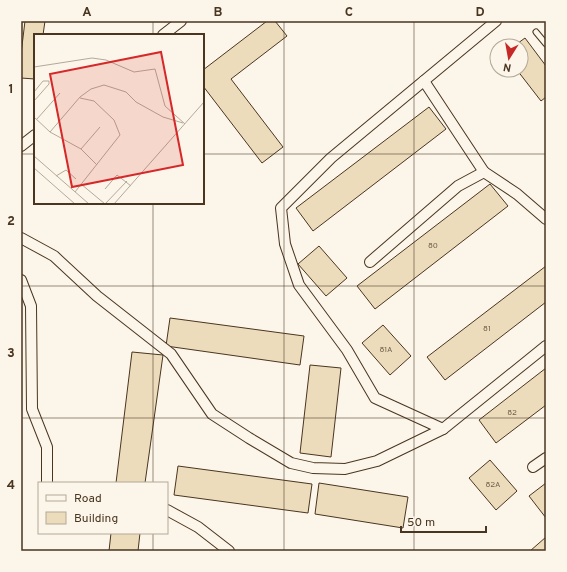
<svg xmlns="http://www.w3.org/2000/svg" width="567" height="572" font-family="Overpass,sans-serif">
	<rect width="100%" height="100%" fill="#fbf6e9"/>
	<g fill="#ecdcbc" stroke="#4a3520">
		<polygon points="25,21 45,21 43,35 35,35 35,79 21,78 21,54"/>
		<polygon points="267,21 275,21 287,36 231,79 283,147 262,163 203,86 203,70"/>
		<polygon points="525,38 546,66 546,97 541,101 517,70 521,70 521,46 514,46"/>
		<polygon points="429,107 446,129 313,231 296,208"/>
		<polygon points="490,184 508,206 375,309 357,286"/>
		<polygon points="319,246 347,278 326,296 298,264"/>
		<polygon points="546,266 546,302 445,380 427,357"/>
		<polygon points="170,318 304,336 300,365 166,346"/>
		<polygon points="383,325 411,356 390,375 362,343"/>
		<polygon points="132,352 163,355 145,483 116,483"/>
		<polygon points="310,365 341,368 331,457 300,453"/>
		<polygon points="546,368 546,405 496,443 479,420"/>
		<polygon points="490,460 517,491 496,510 469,478"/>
		<polygon points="178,466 312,484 308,513 174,495"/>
		<polygon points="319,483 408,497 403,528 315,514"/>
		<polygon points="546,483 546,518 529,496"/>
		<polygon points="111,533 140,533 138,551 109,551"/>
		<polygon points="546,537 546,551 530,551"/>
	</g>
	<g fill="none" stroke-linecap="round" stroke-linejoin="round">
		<g stroke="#4a3520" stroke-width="7">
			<polyline id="service" points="536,32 546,44"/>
		</g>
		<g stroke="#4a3520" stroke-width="12">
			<g id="minor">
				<polyline points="163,35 181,21"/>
				<polyline points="424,81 484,172"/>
				<polyline points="21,146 35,135"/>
				<polyline points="21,238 54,256 97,296 171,354 212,414 249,438 291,463 313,468 345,469 377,461 443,429 546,346"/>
				<polyline points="370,262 458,186 484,172 517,194 546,219"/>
				<polyline points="21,280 31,306 32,409 47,447 47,483"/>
				<polyline points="443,429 375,398 347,350 299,285 285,244 281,208 331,158 496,21"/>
				<polyline points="533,467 546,458"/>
				<polyline points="167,510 198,527 229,551"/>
			</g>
		</g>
		<use href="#service" stroke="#fbf6e9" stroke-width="5"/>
		<use href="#minor" stroke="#fbf6e9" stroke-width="10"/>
	</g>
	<path fill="none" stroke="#4a3520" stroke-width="1" stroke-opacity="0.55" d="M153 21V35M284 21V551M414 21V551M21 154H35M203 154H546M153 203V483M21 286H546M21 418H546M153 533V551"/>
	<g text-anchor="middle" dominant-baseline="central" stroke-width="3" stroke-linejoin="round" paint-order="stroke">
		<g font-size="8" fill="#725f47">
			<text x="433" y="246">80</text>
			<text x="487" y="329">81</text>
			<text x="386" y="350">81A</text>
			<text x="512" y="413">82</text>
			<text x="493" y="485">82A</text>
		</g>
	</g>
	<g transform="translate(34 34)">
		<rect width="170" height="170" fill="#fbf6e9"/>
		<path fill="none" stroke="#b4a999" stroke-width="1" d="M0 33 58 24 72 26 100 38 121 35 131 72 151 90M0 58 9 47H15V50L0 67M0 83 16 98 47 115 66 93M3 85 26 59M16 98 46 63 57 55 70 51 92 58 102 68 129 83 149 89M47 115 63 131M0 122 55 170M0 134 41 170M22 142 32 136 42 145M47 150 71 170 93 147M71 155 83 141 97 152M41 158 86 101 80 86 60 67 46 64M80 170 170 68"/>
		<path fill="#d62828" fill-opacity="0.15" stroke="#d62828" stroke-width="2" d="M127 18 149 131 38 153 16 40Z"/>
		<rect width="170" height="170" fill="none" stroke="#4a3520" stroke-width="2"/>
	</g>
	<rect width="567" height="572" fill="none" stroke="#fbf6e9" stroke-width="44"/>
	<rect x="38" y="482" width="130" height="52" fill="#fbf6e9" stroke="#b4a999"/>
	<rect x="46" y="495" width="20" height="6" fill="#fbf6e9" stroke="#b4a999"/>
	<text x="74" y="502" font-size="12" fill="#4a3520">Road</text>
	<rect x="46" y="512" width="20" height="12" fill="#ecdcbc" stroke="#b4a999"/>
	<text x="74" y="522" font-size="12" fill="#4a3520">Building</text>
	<g transform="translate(509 58) rotate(191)"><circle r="19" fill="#fbf6e9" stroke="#b4a999"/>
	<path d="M0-3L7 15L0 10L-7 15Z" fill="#c62828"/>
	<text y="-6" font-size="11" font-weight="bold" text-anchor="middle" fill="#4a3520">N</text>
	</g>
	<path d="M401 526v6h85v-6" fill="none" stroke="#4a3520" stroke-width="2"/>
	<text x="407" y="526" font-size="12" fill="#4a3520" stroke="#fbf6e9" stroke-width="3" paint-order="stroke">50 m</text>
	<rect x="22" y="22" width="523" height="528" fill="none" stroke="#4a3520" stroke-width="1.5"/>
	<g font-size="13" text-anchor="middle" font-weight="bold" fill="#4a3520">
		<text x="87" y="16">A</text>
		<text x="218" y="16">B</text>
		<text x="349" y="16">C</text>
		<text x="480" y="16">D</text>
		<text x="11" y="93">1</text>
		<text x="11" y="225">2</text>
		<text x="11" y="357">3</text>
		<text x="11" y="489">4</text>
	</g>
</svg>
